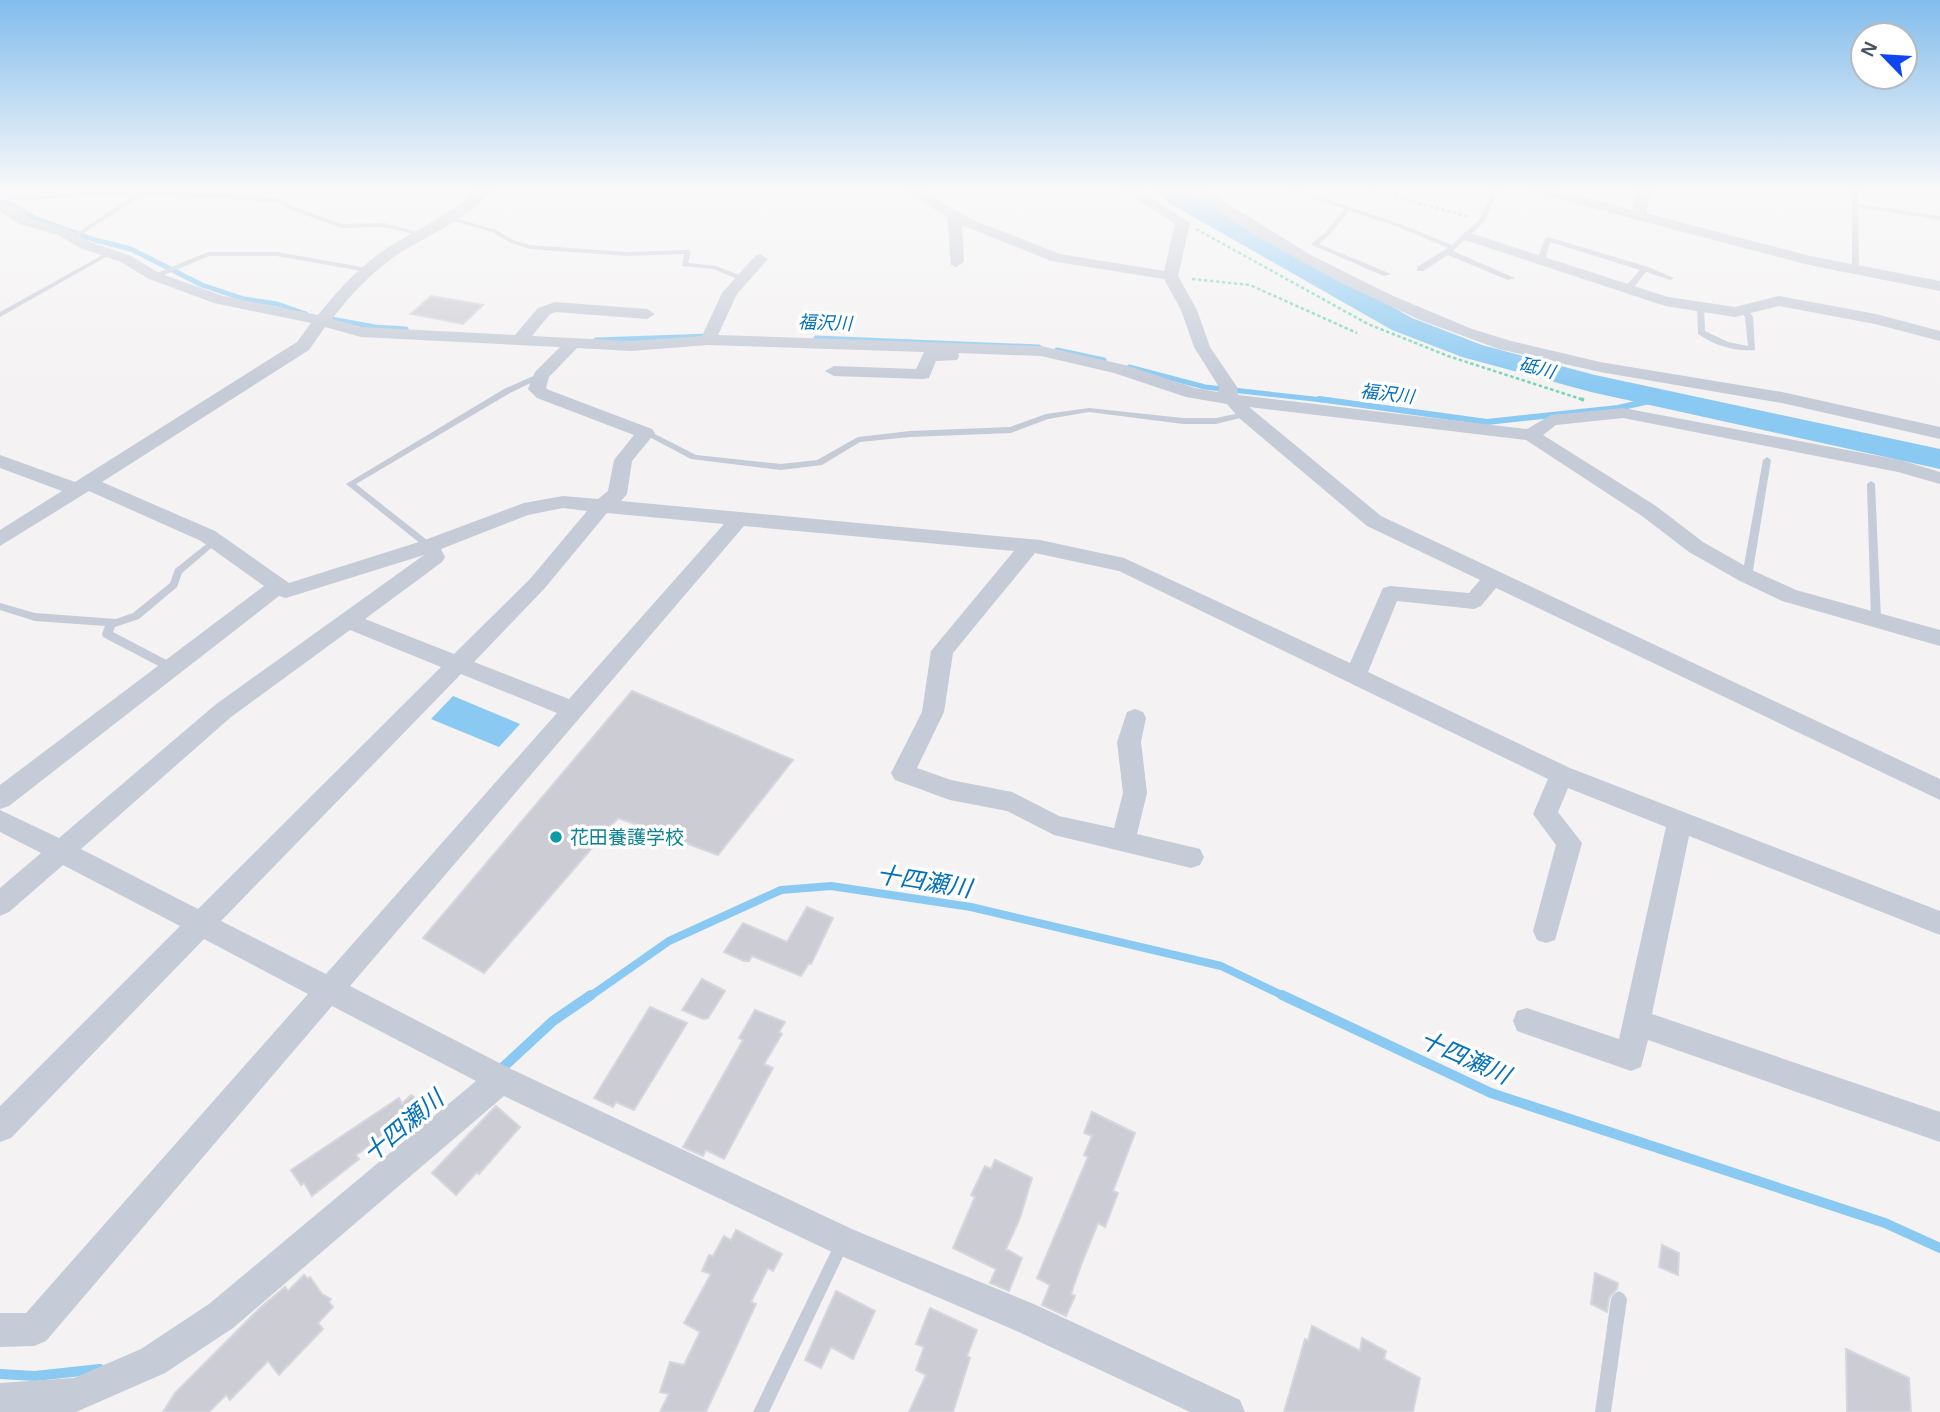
<svg xmlns="http://www.w3.org/2000/svg" width="1940" height="1412" font-family="Arial,'Noto Sans JP',sans-serif">
	<rect width="100%" height="100%" fill="#f4f2f2"/>
	<polygon fill="#8ac9f2" points="453,696 520,724 499,747 431,719"/>
	<g fill="none" stroke-linecap="round" stroke-linejoin="round">
		<g stroke="#8ac9f2" stroke-width="5">
			<polyline points="0,202 11,204 32,217 95,240 131,249 202,285 244,299 277,304 306,314"/>
			<polyline points="331,319 375,327 406,329"/>
			<polyline points="816,338 1039,347"/>
			<polyline points="596,340 710,336"/>
			<polyline points="1057,350 1104,360"/>
			<polyline points="1129,367 1205,387 1332,401"/>
			<polyline points="1651,401 1662,398"/>
		</g>
		<polyline stroke="#8ac9f2" stroke-width="6" points="1319,399 1487,422 1618,408 1658,399"/>
		<polyline stroke="#8ac9f2" stroke-width="8" points="589,997 669,941 781,890 831,886 971,907 1221,966 1286,997"/>
		<g stroke="#8ac9f2" stroke-width="10">
			<polyline points="1282,995 1491,1093 1885,1223 1940,1248"/>
			<polyline points="500,1070 553,1021 591,995"/>
			<polyline points="0,1374 35,1376 100,1369"/>
		</g>
		<polygon fill="#8ac9f2" fill-rule="evenodd" points="1155,189 1183,189 1412,318 1482,345 1595,375 1940,449 1940,469 1591,392 1462,357 1392,330 1169,203"/>
	</g>
	<g fill="#cccdd4" stroke="#d6d6de" stroke-width="2">
		<polygon points="431,296 483,305 463,324 411,314"/>
		<polygon points="632,691 793,760 718,855 618,818 484,973 423,938"/>
		<polygon points="807,907 833,918 811,964 809,963 801,976 752,956 749,961 744,961 724,952 743,923 787,942"/>
		<polygon points="702,979 725,991 708,1018 703,1019 682,1010"/>
		<polygon points="650,1007 687,1023 634,1110 616,1102 613,1107 594,1098"/>
		<polygon points="755,1010 785,1022 779,1032 782,1034 764,1064 773,1068 724,1159 706,1150 703,1156 683,1147 743,1040 739,1038"/>
		<polygon points="411,1095 428,1106 356,1155 359,1159 312,1196 304,1183 301,1185 291,1170 399,1098 402,1104"/>
		<polygon points="496,1106 520,1127 479,1174 477,1172 456,1195 432,1173"/>
		<polygon points="1092,1112 1135,1133 1113,1191 1118,1193 1105,1227 1098,1223 1081,1265 1071,1294 1075,1296 1066,1316 1042,1305 1050,1285 1037,1278 1088,1157 1084,1155 1092,1136 1084,1133"/>
		<polygon points="995,1160 1032,1178 1020,1218 1006,1249 1022,1258 1009,1291 990,1283 996,1269 953,1248 975,1197 971,1195 985,1166 991,1169"/>
		<polygon points="736,1230 782,1254 773,1271 768,1268 751,1302 756,1304 706,1412 660,1412 669,1394 660,1392 670,1362 684,1365 700,1332 684,1323 711,1274 702,1271 709,1255 713,1256 724,1236 731,1240"/>
		<polygon points="1662,1245 1679,1253 1678,1275 1659,1267"/>
		<polygon points="1595,1273 1618,1283 1617,1289 1609,1298 1607,1312 1591,1304"/>
		<polygon points="304,1275 308,1279 310,1277 322,1294 331,1299 329,1302 333,1307 318,1323 323,1329 279,1375 268,1361 230,1400 226,1395 209,1412 163,1412 175,1393 261,1307 285,1287 288,1291"/>
		<polygon points="836,1291 875,1311 853,1359 831,1347 821,1368 805,1360"/>
		<polygon points="930,1308 977,1330 967,1356 970,1358 953,1412 909,1412 926,1375 916,1370 924,1347 916,1344"/>
		<polygon points="1312,1326 1360,1351 1362,1338 1386,1351 1384,1359 1420,1378 1413,1412 1284,1412 1305,1339 1308,1341"/>
		<polygon points="1846,1349 1909,1378 1911,1412 1847,1412"/>
	</g>
	<g fill="none" stroke-linecap="round" stroke-linejoin="round">
		<g stroke="#74d4b7" stroke-width="2.5" stroke-dasharray="3.5 2.5" stroke-linecap="butt">
			<polyline points="1366,189 1470,217"/>
			<polyline points="1196,229 1368,324 1448,356 1584,400"/>
			<polyline points="1192,279 1250,285 1357,333"/>
		</g>
		<polyline stroke="#74d4b7" stroke-width="3.5" stroke-dasharray="4.5 2.5" stroke-linecap="butt" points="1581,399 1584,400"/>
		<g fill="#c5cbd7" fill-rule="evenodd">
			<polygon points="1288,189 1298,189 1400,224 1452,245 1480,219 1493,189 1499,189 1485,221 1453,251 1515,278 1508,280 1448,255 1423,271 1417,271 1417,267 1448,248 1396,226 1349,211 1330,234 1319,244 1391,274 1384,276 1312,245 1312,243 1326,232 1344,209"/>
			<polygon points="1852,189 1858,189 1858,204 1940,216 1940,220 1858,207 1859,270 1852,272"/>
			<polygon points="89,192 211,193 283,199 291,206 342,224 384,223 425,234 422,236 384,227 341,228 287,208 281,203 211,197 141,196 73,240 70,238 71,237 133,196 78,196 24,201 0,197 3,195 35,197"/>
			<polygon points="448,216 496,230 515,241 530,245 627,252 688,250 691,252 688,263 716,266 747,278 740,280 713,269 682,266 684,254 627,256 530,249 511,243 492,232 446,219 445,218"/>
			<polygon points="1548,237 1648,267 1674,278 1670,280 1646,272 1631,291 1625,291 1625,287 1640,270 1550,242 1545,260 1539,261 1537,260 1545,239"/>
			<polygon points="108,252 113,253 0,317 0,312"/>
			<polygon points="208,252 277,252 367,268 371,270 367,272 277,256 209,256 157,278 150,276"/>
			<path d="M1697 304 1704 306 1705 331 1728 342 1748 346 1745 317 1740 310 1747 308 1753 317 1755 350C1735 352 1714 345 1698 334Z"/>
			<polygon points="538,374 544,374 545,376 510,393 356,484 432,544 434,546 432,548 426,548 346,484 504,389"/>
			<polygon points="1089,408 1183,418 1216,418 1245,412 1249,414 1248,416 1216,424 1183,424 1089,412 1048,419 1011,433 910,437 860,442 822,465 781,470 691,459 642,433 643,431 649,431 696,455 781,464 817,460 858,437 910,431 1010,427 1046,414"/>
			<polygon points="1767,457 1771,460 1752,576 1747,579 1742,576 1763,460"/>
			<polygon points="1871,481 1875,484 1881,619 1876,623 1871,619 1867,484"/>
			<polygon points="214,538 219,541 217,543 182,573 177,587 139,619 115,627 113,632 176,665 177,668 176,671 168,671 103,637 102,634 105,626 35,621 0,610 0,603 35,613 116,619 133,613 170,583 175,569"/>
			<polygon points="842,1237 847,1239 849,1244 769,1412 753,1412 837,1239"/>
			<polygon points="1619,1291 1624,1294 1627,1299 1611,1412 1595,1412 1611,1299 1614,1294"/>
		</g>
		<g fill="#c5cbd7" fill-rule="evenodd">
			<path d="M478 189H493C469 219 430 234 398 254 372 272 351 294 332 319L362 327 515 335 538 308 555 302 647 309 655 314 647 319 556 312 550 314 532 336 631 341 702 336 722 293 755 256 760 254 768 259 737 294 718 335 1041 346 1125 365 1195 388 1218 392 1219 387 1194 347 1181 310 1164 279 1051 261 962 225 964 262 956 267 951 265 947 217 902 189H919L973 220 1060 254 1164 271 1175 224 1122 189H1139L1190 223 1178 276 1197 310 1210 347 1237 387 1238 395 1527 429 1551 415 1623 408 1900 460 1940 472V484L1898 472 1623 418 1556 425 1543 435 1656 506 1703 542 1754 571 1796 590 1940 630V646L1782 601 1740 581 1689 552 1642 516 1526 440 1249 407 1381 516 1940 779V800L1496 588 1481 606 1474 609 1397 601 1368 672 1570 768 1940 911V935L1689 836 1652 1014 1940 1112V1142L1648 1040 1641 1067 1631 1071 1517 1031 1513 1021 1517 1011 1527 1008 1619 1039 1666 827 1568 788 1558 812 1582 843 1555 940 1546 943 1537 940 1533 931 1556 845 1533 814 1548 779 1119 571 1035 553 953 653 944 712 917 768 951 780 1012 792 1059 816 1114 828 1123 793 1117 742 1127 712 1135 709 1143 712 1146 718 1141 742 1147 793 1137 834 1200 849 1204 857 1200 865 1191 868 1054 835 1007 811 950 800 895 780 891 773 922 712 931 651 1014 551 744 526 350 986 511 1069 854 1230 1036 1305 1240 1400 1245 1412H1190L1012 1329 832 1252 504 1096 233 1328 165 1373 76 1412H0V1383L74 1378 141 1349 209 1304 476 1081 332 1006 46 1341 34 1346 0 1347V1313H26L308 994 204 939 11 1138 0 1142V1106L180 926 63 865 9 912 0 916V888L41 853 0 832V810L59 838 215 705 424 555 286 598 279 596 9 806 0 809V785L264 586 201 541 89 491 0 546V530L62 491 0 468V455L75 482 297 342 311 323 214 303 149 279 121 262 80 248 58 235 19 224 0 211V202L18 208 29 218 68 229 90 242 131 256 159 273 223 296 318 315C338 290 360 266 387 248 418 229 451 214 478 189ZM325 327 361 337 560 347 535 372 528 389 537 398 634 435 614 460 608 491 598 499 563 496 524 503 422 541 289 583 215 531 102 482 309 350ZM708 345 924 352 916 369 834 366 825 371 834 376 923 379 929 378 936 361 957 360 959 356 958 353 1041 356 1114 373 1186 397 1227 404 1239 418 1367 526 1480 580 1469 593 1390 586 1383 588 1350 663 1124 558 1040 540 621 501 627 494 632 461 655 433 652 429 549 390 546 388 549 377 577 348 631 351ZM563 508 587 511 530 579 454 654 365 619 442 562 445 557 441 549 528 515ZM607 513 724 524 569 699 474 662 544 589ZM350 630 441 667 198 909 81 849 231 717ZM461 674 557 713 326 974 221 921Z"/>
			<polygon points="1187,189 1204,189 1309,254 1391,295 1472,329 1511,341 1600,362 1782,392 1940,427 1940,439 1782,403 1600,372 1499,349 1420,320 1339,282 1260,238"/>
			<polygon points="1529,189 1553,189 1632,210 1637,189 1651,189 1646,213 1810,256 1940,281 1940,291 1809,265 1531,192"/>
			<polygon points="1467,232 1668,297 1735,307 1779,296 1876,314 1940,331 1940,341 1875,324 1779,306 1735,317 1665,306 1462,239 1460,236"/>
		</g>
	</g>
	<linearGradient id="sky" x2="0" y2="1"><stop stop-color="#82bcec"/><stop offset="0.49" stop-color="#faf9f9"/><stop offset="1" stop-color="#faf9f9" stop-opacity="0"/></linearGradient>
	<rect width="1940" height="387" fill="url(#sky)"/>
	<circle fill="#0f9aa8" stroke="#fff" stroke-width="2.5" cx="556" cy="837" r="7"/>
	<g text-anchor="middle" dominant-baseline="central" stroke-width="7" stroke-linejoin="round" paint-order="stroke">
		<g font-size="18" font-style="italic" fill="#0370ba" stroke="#fff">
			<text transform="translate(825 323) rotate(2)">福沢川</text>
			<text transform="translate(1537 368) rotate(15)">砥川</text>
			<text transform="translate(1387 394) rotate(7)">福沢川</text>
		</g>
		<g font-size="19" fill="#0d838f" stroke="#fff" text-anchor="start">
			<text x="570" y="837">花田養護学校</text>
		</g>
		<g font-size="24" font-style="italic" fill="#0370ba" stroke="#fff">
			<text transform="translate(924 881) rotate(9)">十四瀬川</text>
			<text transform="translate(1465 1057) rotate(24)">十四瀬川</text>
			<text transform="translate(403 1126) rotate(-40)">十四瀬川</text>
		</g>
	</g>
	<g transform="translate(1884 56) rotate(295)"><circle r="33" fill="#ffffff" stroke="#b6b9c0" stroke-width="2"/>
	<path d="M0-5L12 26L0 18L-12 26Z" fill="#0e46f2"/>
	<text y="-10" font-size="19" font-weight="bold" text-anchor="middle" fill="#485161">N</text>
	</g>
</svg>
